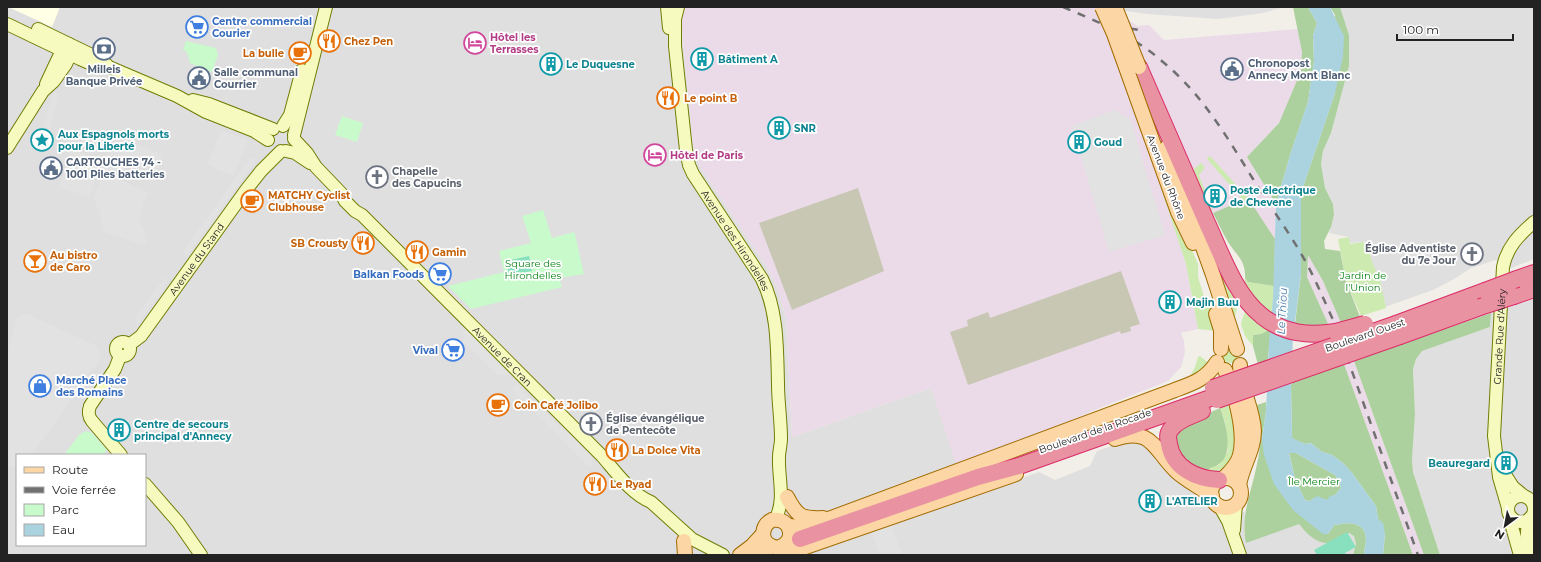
<svg xmlns="http://www.w3.org/2000/svg" width="1541" height="562" font-family="Montserrat,sans-serif">
	<rect width="100%" height="100%" fill="#f2efe9"/>
	<g fill="#e0dfdf" fill-rule="evenodd">
		<path d="M7 7H678L681 21 693 144 699 165 767 267 778 290 786 318 792 437 931 388 968 497 1039 472 1055 480 1090 466 1097 451 1129 440 1150 446 1155 460 1163 464 1200 492 1212 504 1221 516 1245 512 1244 534 1299 524 1309 535 1341 537 1349 533 1354 536 1356 544 1353 555H7ZM17 455H145V545H17Z"/>
		<polygon points="1101,7 1284,7 1263,13 1219,19 1146,14"/>
		<polygon points="1340,7 1534,7 1534,259 1511,268 1496,260 1471,268 1454,279 1433,290 1385,307 1380,283 1372,263 1369,246 1364,242 1350,243 1349,237 1329,233 1334,215 1333,204 1325,188 1321,164 1323,151 1331,133 1349,66 1349,35"/>
		<polygon points="1534,299 1534,555 1440,555 1413,472 1412,460 1415,414 1413,369 1416,359 1421,351 1490,327 1491,313"/>
	</g>
	<g fill="#ebdbe8">
		<polygon points="678,7 1095,7 1125,17 1137,26 1149,25 1164,40 1298,29 1302,52 1301,71 1296,84 1279,123 1247,157 1276,204 1275,239 1248,199 1210,214 1180,244 1186,264 1198,329 1181,333 1184,341 1185,352 1181,367 1168,381 1092,411 1036,436 957,467 931,388 792,437 786,318 778,290 767,267 699,165 693,144 681,21"/>
		<polygon points="1308,254 1323,281 1341,323 1329,326 1307,277"/>
		<polygon points="1354,361 1424,555 1413,555 1344,364"/>
	</g>
	<polygon fill="#ffffe5" points="8,7 60,7 52,27"/>
	<g fill="#c7c7b4">
		<polygon points="858,188 884,271 792,310 759,223"/>
		<polygon points="1121,271 1140,324 1130,327 1131,331 1121,334 1120,331 968,385 950,332 968,326 967,320 988,312 990,318"/>
	</g>
	<g fill="#cdebb0">
		<polygon points="1210,156 1248,198 1243,200 1208,160 1207,158"/>
		<polygon points="1201,163 1204,166 1204,169 1199,175 1213,213 1210,214 1197,179 1191,172"/>
		<polygon points="1167,192 1198,264 1198,277 1205,300 1211,309 1218,330 1217,331 1198,329 1186,264 1163,194"/>
		<polygon points="1349,237 1350,244 1363,242 1368,246 1372,262 1380,280 1386,308 1361,316 1346,281 1338,239"/>
		<path d="M1218 257 1239 297C1236 306 1238 311 1233 321L1213 259Z"/>
		<polygon points="1245,278 1248,282 1274,286 1271,329 1261,334 1253,335 1253,346 1245,336 1241,324 1245,310"/>
		<polygon points="1228,351 1235,354 1237,357 1236,363 1222,362 1222,355"/>
		<polygon points="1200,356 1210,364 1189,378 1195,367 1198,357"/>
		<polygon points="1231,404 1237,450 1224,473 1204,474 1209,467 1219,465 1228,451 1225,422 1220,408"/>
	</g>
	<g fill="#add19e">
		<polygon points="1293,7 1308,7 1317,23 1313,36 1314,61 1308,102 1291,152 1276,204 1247,157 1279,123 1301,71 1302,52"/>
		<polygon points="1330,7 1340,7 1349,35 1349,66 1331,133 1323,151 1321,164 1325,188 1333,204 1334,215 1331,227 1324,241 1325,249 1340,251 1346,281 1360,317 1341,323 1323,281 1308,255 1307,277 1329,326 1307,328 1295,324 1301,274 1301,193 1335,93 1335,15"/>
		<path d="M1248 198 1275 239 1274 286 1248 282 1245 278C1246 260 1236 255 1228 242 1222 232 1218 222 1213 213Z"/>
		<polygon points="1491,313 1490,327 1422,351 1416,359 1413,369 1415,414 1412,460 1413,472 1440,555 1424,555 1354,361"/>
		<polygon points="1271,329 1268,359 1258,365 1253,346 1253,335 1261,334"/>
		<polygon points="1344,364 1413,555 1383,555 1385,534 1378,519 1376,506 1352,473 1343,463 1332,455 1322,452 1311,443 1305,444 1292,439 1291,385 1293,382"/>
		<path d="M1266 402V411L1262 439 1328 534 1335 524 1337 525C1349 521 1366 523 1366 539 1366 544 1364 550 1364 555H1353L1356 544 1354 536 1349 533C1344 536 1337 542 1332 543 1317 545 1307 534 1299 524L1246 543C1240 515 1252 491 1257 464 1262 444 1260 424 1257 405Z"/>
		<path d="M1220 408C1225 421 1235 454 1219 464 1212 469 1211 465 1204 474 1192 469 1177 456 1176 441 1175 436 1178 430 1179 426Z"/>
		<polygon points="1289,452 1296,453 1335,475 1339,481 1341,488 1335,495 1327,500 1314,498 1310,501 1305,500 1295,479"/>
	</g>
	<g fill="#c8facc">
		<polygon points="186,41 216,48 218,55 212,72 190,63 187,52 183,50"/>
		<polygon points="342,116 363,123 357,142 335,135"/>
		<polygon points="543,210 552,238 574,232 575,234 584,274 559,278 562,287 471,309 448,286 504,272 499,251 531,243 522,216"/>
		<polygon points="86,431 92,433 107,450 103,455 64,455 79,435"/>
	</g>
	<g fill="#88e0be">
		<polygon points="529,256 532,271 509,275 506,261"/>
		<polygon points="1347,532 1356,547 1345,553 1346,555 1317,555 1314,550"/>
	</g>
	<g fill="#e2e2e2">
		<polygon points="54,90 59,95 47,139 41,134"/>
		<polygon points="1114,110 1130,119 1165,235 1109,252 1072,126"/>
		<polygon points="221,130 248,140 233,176 207,165"/>
		<polygon points="116,136 163,155 157,173 127,161 120,180 148,192 139,217 147,238 145,246 103,232 99,210 93,199"/>
		<polygon points="70,150 101,159 90,197 59,188"/>
		<polygon points="250,158 257,159 186,257 184,250"/>
		<polygon points="166,276 168,283 137,325 135,317"/>
		<polygon points="22,314 27,314 97,346 99,349 101,358 32,455 17,455 17,466 7,467 7,356 15,321 17,317"/>
		<polygon points="463,322 509,367 509,375 497,375 463,341 465,335 463,333"/>
		<polygon points="517,384 560,428 560,418 593,451 592,466 587,465 511,389"/>
		<polygon points="891,525 902,554 880,555 871,532"/>
	</g>
	<path fill="#aad3df" fill-rule="evenodd" d="M1308 7H1330L1344 36 1343 57 1335 93 1301 193V274L1293 337 1291 385 1292 438 1305 444 1311 443 1322 452 1332 455 1343 463 1352 473 1376 506 1378 519 1383 523 1385 534 1383 555H1364C1364 550 1366 544 1366 539 1366 523 1349 521 1337 525L1335 524 1328 534H1323L1293 510 1274 484 1264 455 1262 439 1266 411 1269 343 1273 298 1276 204 1291 152 1308 102 1314 61 1313 36 1317 23ZM1289 453H1296L1335 475 1339 481 1341 488 1335 495 1330 496 1327 500 1317 496 1310 501 1305 500 1295 479Z"/>
	<g fill="none" stroke-linecap="round" stroke-linejoin="round">
		<g stroke="#707d05" stroke-width="14">
			<g id="secondary">
				<polyline points="667,7 669,28"/>
				<path id="s1" d="M678 7 675 19V46L686 150 689 165 693 174 762 279C778 311 777 349 778 384 778 402 781 420 781 439 781 445 779 451 779 457 778 478 786 500 775 520"/>
				<polyline points="7,24 80,59 96,66 109,67 177,96 206,112 254,131 268,140"/>
				<polyline points="38,29 100,59 107,65"/>
				<polyline points="46,84 62,50 67,46"/>
				<polyline points="193,100 209,104 273,129"/>
				<polyline points="283,126 290,115 302,70"/>
				<polyline points="294,135 326,7"/>
				<path id="s2" d="M294 139 307 153 316 167 341 193 345 201 355 211 362 215 602 456C616 472 631 494 651 502L692 539 723 555"/>
				<polyline points="7,148 43,91 54,81 66,64 70,55 69,44"/>
				<polyline points="286,151 295,153 310,163"/>
				<circle cx="123" cy="349" r="7"/>
				<path id="s3" d="M129 345 141 336 246 190 261 171 281 151"/>
				<path d="M120 356 115 369 90 406C88 412 88 416 92 421L121 455"/>
				<polyline points="1499,465 1513,487 1524,496"/>
				<polyline points="145,484 178,522 201,555"/>
				<circle cx="1521" cy="509" r="13"/>
				<polyline points="1219,505 1228,521 1240,555"/>
				<path id="s4" d="M1508 508 1499 477 1494 436 1503 267C1507 247 1519 235 1534 222"/>
				<polyline points="1512,518 1512,527 1520,555"/>
				<polyline points="1234,530 1236,504"/>
				<path d="M1530 555C1527 542 1525 530 1530 518"/>
			</g>
		</g>
		<g stroke="#a06b00" stroke-width="16">
			<g id="primary">
				<polyline points="1151,137 1178,212 1193,243"/>
				<polyline points="1167,147 1213,275 1237,349"/>
				<polyline points="1216,314 1221,330 1221,349"/>
				<path d="M1115 439C1152 426 1154 450 1176 471 1187 481 1200 487 1212 496"/>
				<path d="M1224 478C1230 472 1236 466 1239 458 1247 435 1235 392 1225 370"/>
				<circle cx="1226" cy="493" r="15"/>
				<path d="M1239 485C1242 467 1254 450 1254 431 1253 408 1240 388 1240 365"/>
				<path d="M787 497C797 516 801 519 823 518"/>
				<path d="M788 526 804 527 815 524 1175 390C1194 383 1206 379 1217 362"/>
				<polyline points="684,541 685,555"/>
				<path d="M780 547C797 540 791 517 772 520 762 525 759 540 771 546 775 548 795 550 800 549L1016 474"/>
				<polyline points="740,555 752,546 763,534"/>
				<polyline points="758,555 771,546"/>
			</g>
		</g>
		<g stroke="#dc2a67" stroke-width="18">
			<g id="highway">
				<path d="M1139 67C1162 119 1184 171 1207 223 1221 253 1235 295 1262 316 1284 334 1309 336 1336 332"/>
				<polyline points="1517,279 1534,273"/>
				<polyline points="1514,296 1534,289"/>
				<polyline points="1396,324 1485,291"/>
				<polyline points="1400,336 1480,307"/>
				<path d="M1202 411C1192 416 1178 419 1171 429 1167 434 1168 438 1169 444 1173 468 1196 479 1219 480"/>
				<polyline points="800,539 978,477 1019,466 1216,396"/>
			</g>
		</g>
		<use href="#secondary" stroke="#f7fabf" stroke-width="12"/>
		<use href="#primary" stroke="#fcd6a4" stroke-width="14"/>
		<use href="#highway" stroke="#e892a2" stroke-width="16"/>
		<g stroke="#707070" stroke-width="2.5" stroke-dasharray="8 8" stroke-linecap="butt">
			<path d="M1063 7C1098 22 1134 36 1163 62 1202 94 1227 137 1253 179 1271 208 1292 236 1308 266 1318 285 1326 305 1335 324L1418 555"/>
			<polyline points="1114,26 1140,30"/>
		</g>
		<g stroke="#a06b00" stroke-width="16" stroke-linecap="butt">
			<g id="primary-bridge">
				<polyline points="1102,7 1114,34 1151,137"/>
				<polyline points="1115,7 1139,67"/>
			</g>
		</g>
		<g stroke="#dc2a67" stroke-width="18" stroke-linecap="butt">
			<g id="highway-bridge">
				<polyline points="1485,291 1517,279"/>
				<polyline points="1480,307 1514,296"/>
				<polyline points="1336,332 1365,324"/>
				<polyline points="1213,388 1396,324"/>
				<polyline points="1217,400 1400,336"/>
			</g>
		</g>
		<use href="#primary-bridge" stroke="#fcd6a4" stroke-width="14"/>
		<use href="#highway-bridge" stroke="#e892a2" stroke-width="16"/>
	</g>
	<defs>
		<g id="supermarket-ring" transform="scale(1.15)"><circle r="9.5" fill="#fff" stroke="#3f7fe0" stroke-width="1.5"/><path d="M-6-5.5h2.5l.6 2H6L4.5 2H-2.5L-4.4-4H-6ZM-1.5 3.2a1.3 1.3 0 1 0 .1 0ZM3 3.2a1.3 1.3 0 1 0 .1 0Z" fill="#3f7fe0"/></g>
		<g id="restaurant-ring" transform="scale(1.15)"><circle r="9.5" fill="#fff" stroke="#e8710a" stroke-width="1.5"/><path d="M-5-6h1v4h1v-4h1v4h1v-4h1v5L-1.5 .5V6h-2V.5L-5-1ZM5-6V6H3V1.5H1.5Q1.5-4 5-6Z" fill="#e8710a"/></g>
		<g id="hotel-ring" transform="scale(1.15)"><circle r="9.5" fill="#fff" stroke="#d1479c" stroke-width="1.5"/><path d="M-6-4.5h1.5V1H6V5H4.5V3h-9V5H-6ZM-4 0a1.8 1.8 0 1 1 3.6 0ZM.5 0V-2.5h3Q6-2.5 6 0Z" fill="#d1479c"/></g>
		<g id="bank-ring" transform="scale(1.15)"><circle r="9.5" fill="#fff" stroke="#5c6f8a" stroke-width="1.5"/><path d="M-6-4H6V4H-6ZM0-2.3a2.3 2.3 0 1 0 0 4.6a2.3 2.3 0 1 0 0-4.6Z" fill="#5c6f8a"/></g>
		<g id="cafe-ring" transform="scale(1.15)"><circle r="9.5" fill="#fff" stroke="#e8710a" stroke-width="1.5"/><path d="M-5.5-4.5H6V0H3Q3 3.5 0 3.5H-2.5Q-5.5 3.5-5.5 0ZM3-3.2v2h1.7v-2ZM-6 4.5H4V6H-6Z" fill="#e8710a"/></g>
		<g id="building-ring" transform="scale(1.15)"><circle r="9.5" fill="#fff" stroke="#0f9aa8" stroke-width="1.5"/><path d="M-4-6H4V6H1V3H-1V6H-4ZM-2.5-4.3h1.7v1.8h-1.7ZM.8-4.3h1.7v1.8H.8ZM-2.5-1h1.7V.8h-1.7ZM.8-1h1.7V.8H.8Z" fill="#0f9aa8"/></g>
		<g id="civic-ring" transform="scale(1.15)"><circle r="9.5" fill="#fff" stroke="#5c6f8a" stroke-width="1.5"/><path d="M-.6-6.5H3V-4.5H.6V-3L4-1V1h2V6H-6V1h2V-1L-.6-3ZM-1.2 2.5V6h2.4V2.5Z" fill="#5c6f8a"/></g>
		<g id="sight-ring" transform="scale(1.15)"><circle r="9.5" fill="#fff" stroke="#0f9aa8" stroke-width="1.5"/><path d="M0-6L1.8-2.2L6-1.7L2.9 1.2L3.7 5.4L0 3.3L-3.7 5.4L-2.9 1.2L-6-1.7L-1.8-2.2Z" fill="#0f9aa8"/></g>
		<g id="church-ring" transform="scale(1.15)"><circle r="9.5" fill="#fff" stroke="#6b7280" stroke-width="1.5"/><path d="M-1.2-6h2.4v3.5h3.3v2.4h-3.3V6h-2.4V-.1h-3.3v-2.4h3.3Z" fill="#6b7280"/></g>
		<g id="bar-ring" transform="scale(1.15)"><circle r="9.5" fill="#fff" stroke="#e8710a" stroke-width="1.5"/><path d="M-6-5H6L.8 .8V4.5H3.5V6h-7V4.5H-.8V.8Z" fill="#e8710a"/></g>
		<g id="shop-ring" transform="scale(1.15)"><circle r="9.5" fill="#fff" stroke="#3f7fe0" stroke-width="1.5"/><path d="M-5-2.5h2.3a2.7 3.5 0 0 1 5.4 0H5L5.5 6h-11ZM-1.5-2.5h3a1.5 2.3 0 0 0-3 0Z" fill="#3f7fe0"/></g>
	</defs>
	<g fill-rule="evenodd">
		<use href="#supermarket-ring" x="197" y="27"/>
		<use href="#restaurant-ring" x="329" y="41"/>
		<use href="#hotel-ring" x="475" y="43"/>
		<use href="#bank-ring" x="104" y="49"/>
		<use href="#cafe-ring" x="300" y="53"/>
		<use href="#building-ring" x="702" y="59"/>
		<use href="#building-ring" x="551" y="64"/>
		<use href="#civic-ring" x="1232" y="69"/>
		<use href="#civic-ring" x="199" y="78"/>
		<use href="#restaurant-ring" x="668" y="98"/>
		<use href="#building-ring" x="779" y="128"/>
		<use href="#sight-ring" x="42" y="140"/>
		<use href="#building-ring" x="1079" y="142"/>
		<use href="#hotel-ring" x="655" y="155"/>
		<use href="#civic-ring" x="51" y="168"/>
		<use href="#church-ring" x="377" y="177"/>
		<use href="#building-ring" x="1215" y="196"/>
		<use href="#cafe-ring" x="252" y="201"/>
		<use href="#restaurant-ring" x="363" y="243"/>
		<use href="#restaurant-ring" x="417" y="252"/>
		<use href="#church-ring" x="1472" y="254"/>
		<use href="#bar-ring" x="35" y="261"/>
		<use href="#supermarket-ring" x="440" y="274"/>
		<use href="#building-ring" x="1170" y="302"/>
		<use href="#supermarket-ring" x="453" y="350"/>
		<use href="#shop-ring" x="40" y="386"/>
		<use href="#cafe-ring" x="498" y="405"/>
		<use href="#church-ring" x="591" y="424"/>
		<use href="#building-ring" x="119" y="430"/>
		<use href="#restaurant-ring" x="617" y="450"/>
		<use href="#building-ring" x="1506" y="463"/>
		<use href="#restaurant-ring" x="595" y="484"/>
		<use href="#building-ring" x="1150" y="501"/>
	</g>
	<g text-anchor="middle" dominant-baseline="central" stroke-width="3.5" stroke-linejoin="round" paint-order="stroke">
		<g font-size="10" font-weight="bold" fill="#366cbe" stroke="#fff" text-anchor="start">
			<text x="212" y="21">Centre commercial<tspan x="212" dy="12">Courier</tspan></text>
			<text x="424" y="274" text-anchor="end">Balkan Foods</text>
			<text x="438" y="350" text-anchor="end">Vival</text>
			<text x="56" y="380">Marché Place<tspan x="56" dy="12">des Romains</tspan></text>
		</g>
		<g font-size="10" font-weight="bold" fill="#b23c85" stroke="#fff" text-anchor="start">
			<text x="490" y="37">Hôtel les<tspan x="490" dy="12">Terrasses</tspan></text>
			<text x="670" y="155">Hôtel de Paris</text>
		</g>
		<g font-size="10" font-weight="bold" fill="#c56008" stroke="#fff" text-anchor="start">
			<text x="344" y="41">Chez Pen</text>
			<text x="284" y="53" text-anchor="end">La bulle</text>
			<text x="684" y="98">Le point B</text>
			<text x="268" y="195">MATCHY Cyclist<tspan x="268" dy="12">Clubhouse</tspan></text>
			<text x="348" y="243" text-anchor="end">SB Crousty</text>
			<text x="432" y="252">Gamin</text>
			<text x="50" y="255">Au bistro<tspan x="50" dy="12">de Caro</tspan></text>
			<text x="514" y="405">Coin Café Jolibo</text>
			<text x="632" y="450">La Dolce Vita</text>
			<text x="610" y="484">Le Ryad</text>
		</g>
		<g font-size="10" font-weight="bold" fill="#0d838f" stroke="#fff" text-anchor="start">
			<text x="718" y="59">Bâtiment A</text>
			<text x="566" y="64">Le Duquesne</text>
			<text x="794" y="128">SNR</text>
			<text x="58" y="134">Aux Espagnols morts<tspan x="58" dy="12">pour la Liberté</tspan></text>
			<text x="1094" y="142">Goud</text>
			<text x="1230" y="190">Poste électrique<tspan x="1230" dy="12">de Chevene</tspan></text>
			<text x="1186" y="302">Majin Buu</text>
			<text x="134" y="424">Centre de secours<tspan x="134" dy="12">principal d'Annecy</tspan></text>
			<text x="1490" y="463" text-anchor="end">Beauregard</text>
			<text x="1166" y="501">L'ATELIER</text>
		</g>
		<g font-size="10" font-weight="bold" fill="#4e5e75" stroke="#fff" text-anchor="start">
			<text x="1248" y="63">Chronopost<tspan x="1248" dy="12">Annecy Mont Blanc</tspan></text>
			<text x="104" y="69" text-anchor="middle">Milleis<tspan x="104" dy="12">Banque Privée</tspan></text>
			<text x="214" y="72">Salle communal<tspan x="214" dy="12">Courrier</tspan></text>
			<text x="66" y="162">CARTOUCHES 74 -<tspan x="66" dy="12">1001 Piles batteries</tspan></text>
		</g>
		<g font-size="10" font-weight="bold" fill="#5b616d" stroke="#fff" text-anchor="start">
			<text x="392" y="171">Chapelle<tspan x="392" dy="12">des Capucins</tspan></text>
			<text x="1456" y="248" text-anchor="end">Église Adventiste<tspan x="1456" dy="12">du 7e Jour</tspan></text>
			<text x="606" y="418">Église évangélique<tspan x="606" dy="12">de Pentecôte</tspan></text>
		</g>
		<g font-size="10" fill="#222" stroke="#fff">
			<text transform="translate(1166 177) rotate(69)">Avenue du Rhône</text>
			<text stroke="none"><textPath href="#s1" startOffset="248">Avenue des Hirondelles</textPath></text>
			<text stroke="none"><textPath href="#s3" startOffset="110">Avenue du Stand</textPath></text>
			<text transform="translate(1365 335) rotate(-19)">Boulevard Ouest</text>
			<text stroke="none"><textPath href="#s4" startOffset="173">Grande Rue d'Aléry</textPath></text>
			<text stroke="none"><textPath href="#s2" startOffset="302">Avenue de Cran</textPath></text>
			<text transform="translate(1095 431) rotate(-19)">Boulevard de la Rocade</text>
		</g>
		<g font-size="10" fill="#0c8416" stroke="#fff">
			<text x="533" y="263">Square des<tspan x="533" dy="12">Hirondelles</tspan></text>
			<text x="1363" y="275">Jardin de<tspan x="1363" dy="12">l'Union</tspan></text>
			<text x="1314" y="481">Île Mercier</text>
		</g>
		<g font-size="11" font-style="italic" fill="#4a7aab" stroke="#fff">
			<text transform="translate(1282 311) rotate(-87)">Le Thiou</text>
		</g>
	</g>
	<rect width="1541" height="562" fill="none" stroke="#222222" stroke-width="16"/>
	<rect x="16" y="454" width="130" height="92" fill="#ffffff" stroke="#a7a7a7"/>
	<rect x="24" y="467" width="20" height="6" fill="#fcd6a4" stroke="#a7a7a7"/>
	<text x="52" y="474" font-size="12" fill="#222222">Route</text>
	<rect x="24" y="487" width="20" height="6" fill="#707070" stroke="#a7a7a7"/>
	<text x="52" y="494" font-size="12" fill="#222222">Voie ferrée</text>
	<rect x="24" y="504" width="20" height="12" fill="#c8facc" stroke="#a7a7a7"/>
	<text x="52" y="514" font-size="12" fill="#222222">Parc</text>
	<rect x="24" y="524" width="20" height="12" fill="#aad3df" stroke="#a7a7a7"/>
	<text x="52" y="534" font-size="12" fill="#222222">Eau</text>
	<g transform="translate(1505 526) rotate(212)" stroke="#ffffff" stroke-width="3" paint-order="stroke">
	<path d="M0-3L7 15L0 10L-7 15Z" fill="#222222"/>
	<text y="-6" font-size="11" font-weight="bold" text-anchor="middle" fill="#222222">N</text>
	</g>
	<path d="M1397 34v6h116v-6" fill="none" stroke="#222222" stroke-width="2"/>
	<text x="1403" y="34" font-size="12" fill="#222222" stroke="#ffffff" stroke-width="3" paint-order="stroke">100 m</text>
</svg>
